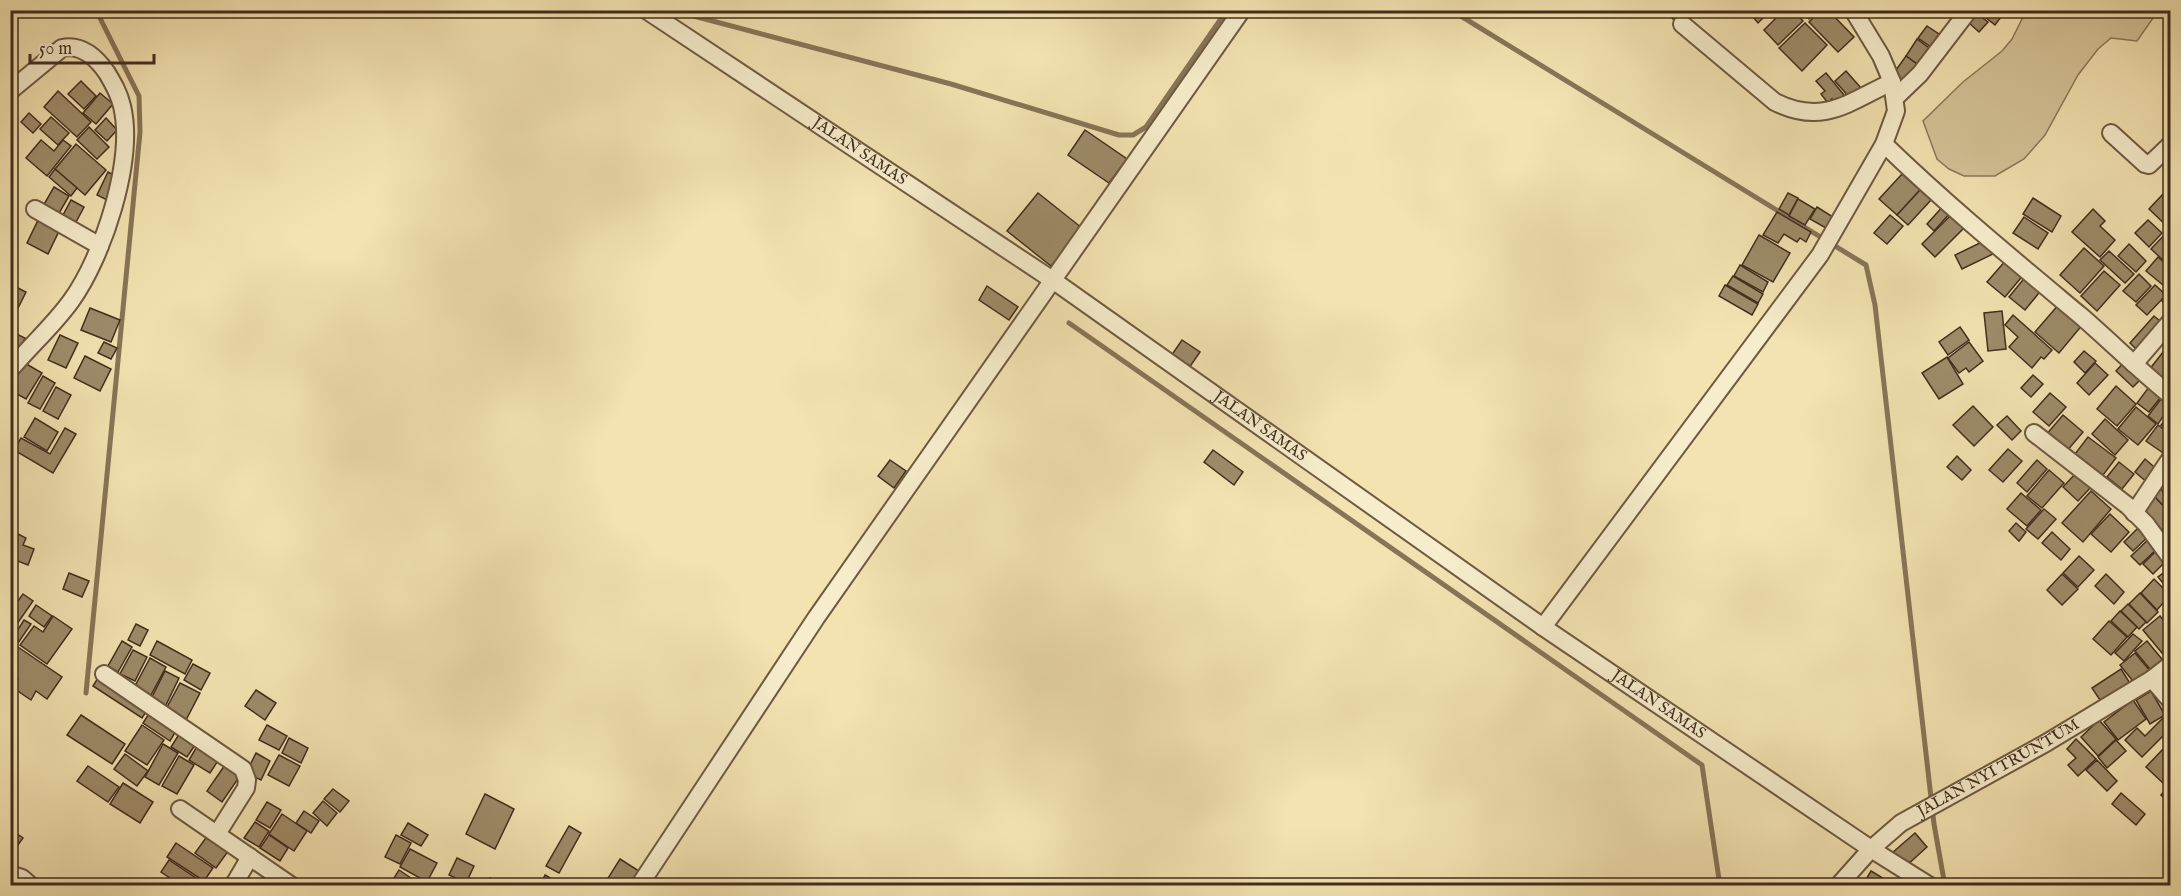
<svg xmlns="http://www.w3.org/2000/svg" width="2181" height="896" font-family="'IM FELL English',serif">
	<rect width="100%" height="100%" fill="#f3e3b1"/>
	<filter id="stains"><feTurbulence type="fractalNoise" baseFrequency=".00333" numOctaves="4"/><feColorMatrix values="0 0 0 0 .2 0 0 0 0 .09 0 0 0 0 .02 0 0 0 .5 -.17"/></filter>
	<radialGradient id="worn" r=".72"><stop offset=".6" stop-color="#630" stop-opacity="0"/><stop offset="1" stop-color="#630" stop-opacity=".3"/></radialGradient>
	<polygon fill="#d5c498" stroke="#8b785b" stroke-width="1.5" points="2026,11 2158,11 2137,41 2111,38 2098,49 2078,75 2045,135 2024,159 1995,176 1964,176 1949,169 1937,159 1923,121 1963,82 2002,51 2012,39"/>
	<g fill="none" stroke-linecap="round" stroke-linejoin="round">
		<g stroke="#877558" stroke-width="5">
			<polyline points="671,10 951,84 1119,135 1133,135 1146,127 1227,10"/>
			<polyline points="1451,10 1866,265 1875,305 1934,824 1945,886"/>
			<polyline points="1069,323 1702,765 1720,886"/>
			<polyline points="86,693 140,132 139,96 96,10"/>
		</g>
	</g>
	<g fill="#9e8c6a" stroke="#412d1e" stroke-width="1.5">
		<polygon points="1664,10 1683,10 1674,20"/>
		<polygon points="1747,10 1768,10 1769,12 1758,23"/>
		<polygon points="1784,10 1793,10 1803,21 1778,45 1764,30"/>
		<polygon points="1801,10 1818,10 1809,19"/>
		<polygon points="1821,10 1828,10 1854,37 1838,52 1809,22"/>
		<polygon points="1982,10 1992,10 2001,17 1995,25 1980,13"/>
		<polygon points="1976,13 1988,22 1979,32 1968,22"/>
		<polygon points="1805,23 1827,45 1802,71 1779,48"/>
		<polygon points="1927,26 1939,34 1931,47 1918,38"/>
		<polygon points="1917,39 1929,48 1917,64 1906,56"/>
		<polygon points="1906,56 1917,64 1903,85 1891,77"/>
		<polygon points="1846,71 1861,88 1850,98 1835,81"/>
		<polygon points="1826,73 1844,95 1835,103 1832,99 1828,103 1821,94 1825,91 1816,81"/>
		<polygon points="81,81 96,96 84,109 68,94"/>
		<polygon points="58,91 91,122 77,137 44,107"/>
		<polygon points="100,93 113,104 96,124 83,113"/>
		<polygon points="29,113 41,124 33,133 21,122"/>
		<polygon points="51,117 69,133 58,145 40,129"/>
		<polygon points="106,118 117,130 107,141 95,130"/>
		<polygon points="89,127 109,147 97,159 77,140"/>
		<polygon points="1085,130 1127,159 1109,183 1068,155"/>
		<polygon points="41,140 54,151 63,140 71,146 47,176 26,158"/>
		<polygon points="76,144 106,170 85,195 55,169"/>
		<polygon points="55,169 77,188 71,196 49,177"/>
		<polygon points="108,172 119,178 109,201 97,195"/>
		<polygon points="1902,174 1920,190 1897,215 1879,199"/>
		<polygon points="54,187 69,196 58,215 43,206"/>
		<polygon points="1920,190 1931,200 1908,225 1897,215"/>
		<polygon points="2165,192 2170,198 2170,229 2149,209"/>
		<polygon points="1038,193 1082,228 1051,266 1007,231"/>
		<polygon points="1788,193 1798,198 1789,215 1779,209"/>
		<polygon points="2033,198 2061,216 2052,232 2023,214"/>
		<polygon points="1798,199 1815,209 1805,225 1789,216"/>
		<polygon points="71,200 84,207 75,224 62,217"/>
		<polygon points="1944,205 1951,212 1934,231 1927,224"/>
		<polygon points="1817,207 1833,217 1826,228 1810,219"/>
		<polygon points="2093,209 2105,221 2100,226 2115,240 2100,257 2072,232"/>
		<polygon points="1777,212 1811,232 1806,242 1800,238 1797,242 1784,234 1778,243 1763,235"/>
		<polygon points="1953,213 1966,226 1935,257 1922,244"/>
		<polygon points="1890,215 1903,226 1887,244 1874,233"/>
		<polygon points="40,216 61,227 48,254 27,243"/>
		<polygon points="2024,217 2048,233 2038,249 2013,233"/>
		<polygon points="2148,220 2162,233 2149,247 2135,233"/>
		<polygon points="2168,231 2170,233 2170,257 2165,262 2151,249"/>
		<polygon points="1759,235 1790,253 1773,282 1742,265"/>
		<polygon points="1986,240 1993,254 1962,269 1955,255"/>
		<polygon points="2129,244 2146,261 2136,272 2118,256"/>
		<polygon points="2084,248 2104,266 2080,293 2060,275"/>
		<polygon points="2109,251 2134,274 2125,283 2100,260"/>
		<polygon points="2158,257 2170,268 2170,276 2163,285 2146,271"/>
		<polygon points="2007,259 2025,273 2005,297 1987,282"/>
		<polygon points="1740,265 1768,282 1763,292 1734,276"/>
		<polygon points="2104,271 2120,285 2097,311 2081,296"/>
		<polygon points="2139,274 2151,286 2136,302 2123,291"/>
		<polygon points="2027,275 2043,288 2025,310 2009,297"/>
		<polygon points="1733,276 1763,294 1758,303 1727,285"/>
		<polygon points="10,284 26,292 12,320 10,319"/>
		<polygon points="1725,285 1758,304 1752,315 1719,296"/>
		<polygon points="2155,285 2166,295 2147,315 2136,305"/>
		<polygon points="987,286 1018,307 1009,320 979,300"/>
		<polygon points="2170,292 2170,310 2162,301"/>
		<polygon points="2060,303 2083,324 2059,353 2035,332"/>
		<polygon points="90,308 120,320 111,342 81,330"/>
		<polygon points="2002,311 2006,349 1988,351 1984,313"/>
		<polygon points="2013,315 2052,350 2044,359 2041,357 2032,368 2009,347 2018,337 2005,325"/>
		<polygon points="2154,316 2166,326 2141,354 2130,343"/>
		<polygon points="1960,327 1969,340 1948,355 1939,342"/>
		<polygon points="10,331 25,338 16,355 10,352"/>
		<polygon points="60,335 78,343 66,368 48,360"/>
		<polygon points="1182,340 1200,352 1189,368 1171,356"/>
		<polygon points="104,342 117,348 111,359 98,353"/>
		<polygon points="1969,342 1983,361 1969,372 1966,368 1959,373 1948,358"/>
		<polygon points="2167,347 2170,349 2170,371 2162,381 2149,370"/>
		<polygon points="2084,351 2096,361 2085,373 2074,362"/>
		<polygon points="85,356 111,369 100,391 74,378"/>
		<polygon points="1947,357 1963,384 1939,399 1922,373"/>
		<polygon points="2127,359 2145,375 2133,387 2116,371"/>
		<polygon points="23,362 42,373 26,399 10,390 10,381"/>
		<polygon points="2095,363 2108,375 2089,395 2077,383"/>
		<polygon points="2033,375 2043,384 2031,397 2021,388"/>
		<polygon points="43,376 55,383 40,409 28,403"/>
		<polygon points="2152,383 2164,393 2149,412 2137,403"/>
		<polygon points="2116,386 2136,404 2117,426 2097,409"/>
		<polygon points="56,387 71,395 58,419 43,411"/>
		<polygon points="2050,393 2066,407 2049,426 2033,412"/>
		<polygon points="2164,395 2170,399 2170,406 2158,424 2148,416"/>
		<polygon points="1973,406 1993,427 1974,446 1953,425"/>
		<polygon points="2136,407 2156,424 2138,445 2118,429"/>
		<polygon points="2170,413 2170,432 2161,425"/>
		<polygon points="2063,415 2083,432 2066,452 2046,435"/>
		<polygon points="2007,416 2021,431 2012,440 1997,425"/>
		<polygon points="35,418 58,432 47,451 24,437"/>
		<polygon points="2105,419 2128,440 2115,455 2092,434"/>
		<polygon points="2158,425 2170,434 2170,455 2169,457 2146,441"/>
		<polygon points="65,428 76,434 53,473 14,450 21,438 50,454"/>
		<polygon points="2088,437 2116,458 2103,475 2075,454"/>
		<polygon points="2008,449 2022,461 2003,482 1989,470"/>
		<polygon points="1213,450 1243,472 1234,485 1204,462"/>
		<polygon points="1957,456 1971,470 1962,480 1947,467"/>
		<polygon points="2145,459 2160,472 2149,484 2135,472"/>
		<polygon points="890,460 906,471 894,488 878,476"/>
		<polygon points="2037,460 2047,469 2027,492 2017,483"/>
		<polygon points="2119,462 2134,474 2122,489 2107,477"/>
		<polygon points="2049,470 2064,483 2042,508 2027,496"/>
		<polygon points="2077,472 2092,486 2078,501 2063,487"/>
		<polygon points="2170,487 2170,513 2154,496 2161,489 2164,493"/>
		<polygon points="2091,491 2111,509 2083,542 2062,523"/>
		<polygon points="2021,493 2041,510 2027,526 2007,509"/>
		<polygon points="2154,496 2170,513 2170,524 2163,531 2142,509"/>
		<polygon points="2044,509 2056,519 2038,539 2026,529"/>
		<polygon points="2110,514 2129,532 2111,552 2091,534"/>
		<polygon points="2016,523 2026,532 2019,541 2009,531"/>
		<polygon points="2142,524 2151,534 2133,551 2124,542"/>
		<polygon points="2052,532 2070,549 2061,560 2042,543"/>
		<polygon points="18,534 26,538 23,545 34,549 28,565 10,558 10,553"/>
		<polygon points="2151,537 2160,546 2140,565 2131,556"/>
		<polygon points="2160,547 2170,557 2153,574 2143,564"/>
		<polygon points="2079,556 2094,570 2078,587 2063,573"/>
		<polygon points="2170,568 2170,584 2166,587 2158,577"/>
		<polygon points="69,573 89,581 82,597 63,589"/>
		<polygon points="2062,574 2078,589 2062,605 2047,590"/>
		<polygon points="2106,574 2124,592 2114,604 2095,586"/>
		<polygon points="2154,579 2170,595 2157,610 2141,593"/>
		<polygon points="2140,593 2158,612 2147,623 2129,604"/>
		<polygon points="23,594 33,601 10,634 10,612"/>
		<polygon points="2128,604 2146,622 2139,629 2121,611"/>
		<polygon points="36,605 52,616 44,627 29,616"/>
		<polygon points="2170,606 2170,619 2165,612"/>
		<polygon points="2120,611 2137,627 2128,637 2111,621"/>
		<polygon points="53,616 72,629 47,664 20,645 34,626 43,632"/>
		<polygon points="2160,616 2170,628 2170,655 2167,659 2143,630"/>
		<polygon points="24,620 31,624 18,643 12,639"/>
		<polygon points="2109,621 2127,637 2111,655 2093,639"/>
		<polygon points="136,624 148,630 140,646 128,640"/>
		<polygon points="2133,634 2142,641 2124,661 2115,653"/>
		<polygon points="122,641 132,647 118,672 108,666"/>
		<polygon points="157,641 192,660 185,674 150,655"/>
		<polygon points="2147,641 2166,664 2154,674 2135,651"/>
		<polygon points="15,645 62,677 47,699 36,691 31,700 12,687 18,679 10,674 10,652"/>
		<polygon points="133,650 147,657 135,681 120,674"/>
		<polygon points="2135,653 2151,672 2136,685 2120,665"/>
		<polygon points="150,658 166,667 151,695 135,686"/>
		<polygon points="193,664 210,673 201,690 184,680"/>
		<polygon points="2121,669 2133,688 2104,706 2092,688"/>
		<polygon points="165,671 179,678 165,707 151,699"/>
		<polygon points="101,673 150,706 142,718 93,686"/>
		<polygon points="180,683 200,693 186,720 166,709"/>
		<polygon points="256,690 276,703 265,720 245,706"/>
		<polygon points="2151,691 2165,715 2150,724 2136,700"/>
		<polygon points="2133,700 2146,719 2118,740 2104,722"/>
		<polygon points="152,709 179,726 170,741 143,723"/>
		<polygon points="2170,711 2170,729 2142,757 2125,740 2137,728 2145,736"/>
		<polygon points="81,715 125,744 112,764 67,735"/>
		<polygon points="2099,720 2116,739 2098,756 2081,737"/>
		<polygon points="142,725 164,740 147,765 125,751"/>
		<polygon points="267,725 287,736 279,750 259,740"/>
		<polygon points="181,731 197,742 187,757 171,747"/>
		<polygon points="289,738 308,748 301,763 282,753"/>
		<polygon points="2076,739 2096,759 2078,776 2068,765 2076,758 2067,749"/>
		<polygon points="2116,740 2126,751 2107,768 2098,757"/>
		<polygon points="199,743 221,756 210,773 189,760"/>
		<polygon points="2170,743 2170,754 2165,749"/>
		<polygon points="163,744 178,753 159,785 145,777"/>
		<polygon points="2163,749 2170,756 2170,781 2166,786 2146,767"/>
		<polygon points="256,753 270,761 261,780 246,773"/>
		<polygon points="125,754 148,771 137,786 114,769"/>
		<polygon points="279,755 300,766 289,786 268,775"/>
		<polygon points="179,756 194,765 177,794 162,786"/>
		<polygon points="2097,760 2117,781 2107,791 2086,770"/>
		<polygon points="227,762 242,773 222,802 207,791"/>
		<polygon points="88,766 119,787 108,802 77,781"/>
		<polygon points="123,783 153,802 140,823 110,804"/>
		<polygon points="2170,785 2170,804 2161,795"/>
		<polygon points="333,789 349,801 340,812 324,799"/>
		<polygon points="2121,793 2145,814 2136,825 2112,804"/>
		<polygon points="485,794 514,809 495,849 466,834"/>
		<polygon points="323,801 337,813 327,826 313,813"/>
		<polygon points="267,802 281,810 270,828 256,820"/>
		<polygon points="304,811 319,821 311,833 296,823"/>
		<polygon points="282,814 307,831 294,851 269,834"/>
		<polygon points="255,822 269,831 259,847 244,838"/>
		<polygon points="408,823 428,835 421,846 401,835"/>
		<polygon points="569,826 581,833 559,873 546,866"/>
		<polygon points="10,829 23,838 10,856"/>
		<polygon points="1915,833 1927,847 1905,867 1892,853"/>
		<polygon points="208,835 229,850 216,868 195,853"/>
		<polygon points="269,835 288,848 280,861 260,848"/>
		<polygon points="396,835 411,843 400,864 385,857"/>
		<polygon points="176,843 213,868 204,881 167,857"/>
		<polygon points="410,849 437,863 427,882 400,867"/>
		<polygon points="457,858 474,866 466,883 449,875"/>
		<polygon points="620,859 642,873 634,886 609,886 605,883"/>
		<polygon points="169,860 202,882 199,886 182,886 161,872"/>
		<polygon points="399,870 423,886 389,886"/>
		<polygon points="1871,871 1891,883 1890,886 1872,886 1865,881"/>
		<polygon points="545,875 564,886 540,886"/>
		<polygon points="490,878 503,886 486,886"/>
	</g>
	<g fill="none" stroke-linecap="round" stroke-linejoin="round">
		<g stroke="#6e5a43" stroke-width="20">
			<g id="minor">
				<path id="s1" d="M646 10 1054 281 1543 627 1871 849 1930 886"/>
				<path d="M1682 24 1775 102C1823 126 1849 102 1892 82"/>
				<path d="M10 91 62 48C81 44 96 57 107 73 113 83 119 93 122 106 135 160 103 257 71 301 53 326 30 346 10 370"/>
				<polyline points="1895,98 1920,74 1969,10"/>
				<polyline points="2111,133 2145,164 2149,165 2170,145"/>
				<path d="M1884 144C1947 205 2014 260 2081 316 2111 342 2139 370 2170 395"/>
				<polyline points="35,209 100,246"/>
				<polyline points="2134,364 2170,322"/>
				<polyline points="2034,433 2128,506 2146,524 2170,557"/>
				<polyline points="2134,513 2170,459"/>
				<polyline points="1543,627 1820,255 1884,144 1896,111 1892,82 1881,56 1853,10"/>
				<polyline points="104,674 243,769 247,780 246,788 217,834"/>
				<polyline points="2152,679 2170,700"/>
				<polyline points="180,809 292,886"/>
				<polyline points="10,874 22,878 31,886"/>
				<polyline points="233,886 250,857"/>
				<polyline points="639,886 816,618 1242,10"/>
				<path id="s2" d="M1838 886 1871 849 1901 823 2046 743 2152 679 2170 665"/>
			</g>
		</g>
		<use href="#minor" stroke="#f7edcc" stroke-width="16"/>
	</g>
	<g text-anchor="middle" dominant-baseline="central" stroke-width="5" stroke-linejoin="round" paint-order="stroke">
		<g font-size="16" fill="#412d1e" stroke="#f7edcc">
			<text stroke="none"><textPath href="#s1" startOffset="256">JALAN SAMAS</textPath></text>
			<text stroke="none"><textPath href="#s1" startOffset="742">JALAN SAMAS</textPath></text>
			<text stroke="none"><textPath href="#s1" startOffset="1228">JALAN SAMAS</textPath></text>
			<text stroke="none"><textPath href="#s2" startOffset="201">JALAN NYI TRUNTUM</textPath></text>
		</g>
	</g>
	<rect width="2181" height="896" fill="none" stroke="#f3e3b1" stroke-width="36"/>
	<rect x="12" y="12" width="2157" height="872" fill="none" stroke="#412d1e" stroke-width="3"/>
	<rect x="18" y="18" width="2145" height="860" fill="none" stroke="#412d1e" stroke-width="1.5"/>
	<path d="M30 54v9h124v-9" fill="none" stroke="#412d1e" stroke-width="3"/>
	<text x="39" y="54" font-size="18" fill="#412d1e" stroke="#f7edcc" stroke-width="4.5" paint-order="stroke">50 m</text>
	<rect width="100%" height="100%" filter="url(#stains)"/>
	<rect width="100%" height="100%" fill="url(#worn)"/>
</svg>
